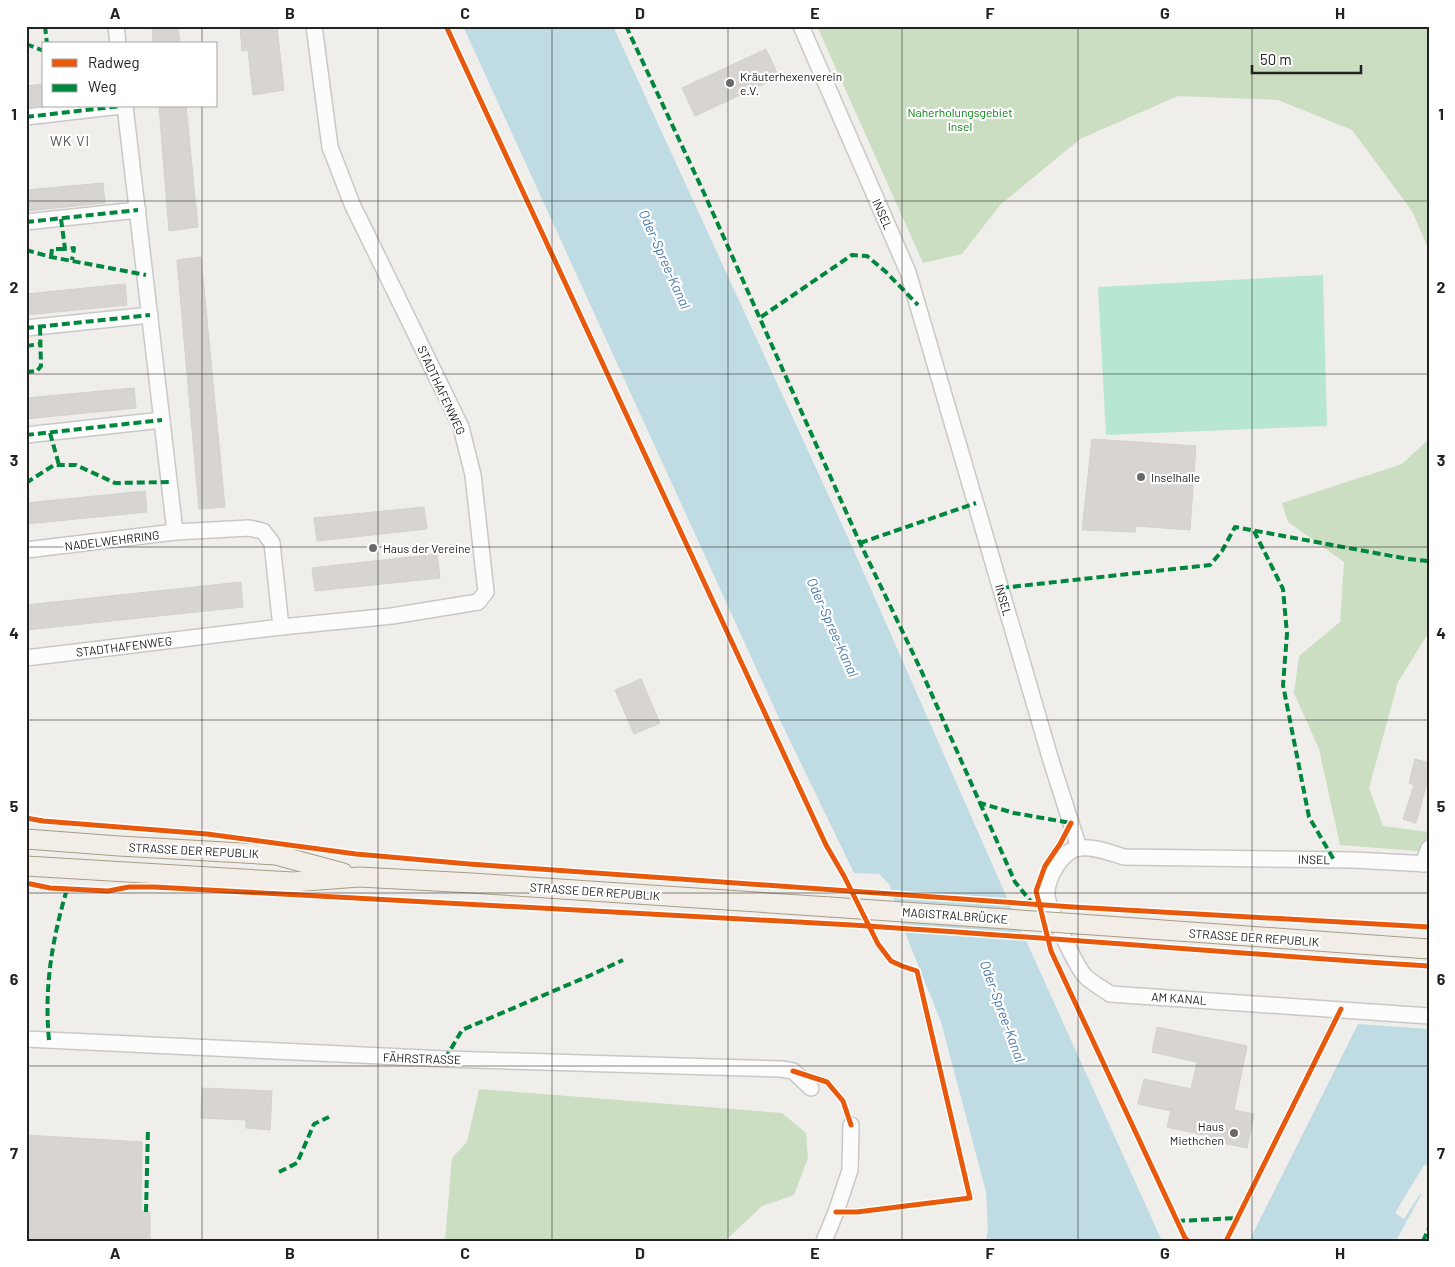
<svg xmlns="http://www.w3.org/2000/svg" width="1455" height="1267" font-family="Barlow,sans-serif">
	<rect width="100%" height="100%" fill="#f0eeeb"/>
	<g fill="#cbdec1">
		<polygon points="817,26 1429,26 1429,250 1412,211 1352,130 1278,100 1178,96 1080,139 1000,205 962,254 923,263"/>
		<polygon points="1429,439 1429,632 1398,682 1369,788 1383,826 1429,832 1429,852 1340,845 1319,749 1294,693 1299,656 1340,622 1344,562 1288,522 1282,503 1402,464"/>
		<polygon points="479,1089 782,1113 806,1133 808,1158 794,1195 762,1206 725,1241 445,1241 452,1158 467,1142"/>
	</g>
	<polygon fill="#b7e6d2" points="1323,275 1327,426 1106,435 1098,287"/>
	<g fill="#bfdbe3">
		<polygon points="463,26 613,26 855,553 1023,934 1162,1241 986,1241 988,1229 986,1192 941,1022 900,920 890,885 879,874 854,873 779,718"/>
		<polygon points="1358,1024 1429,1029 1429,1180 1396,1241 1249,1241"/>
	</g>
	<polygon fill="#f0eeeb" points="1429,1164 1427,1181 1429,1185 1423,1195 1420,1194 1404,1219 1395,1213 1424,1165"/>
	<g fill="#d7d4d2" stroke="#d3d0cc">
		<polygon points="152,26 178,26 180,44 153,44"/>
		<polygon points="240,26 277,26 284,90 253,95 248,50 242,51"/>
		<polygon points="766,49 779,77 695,116 682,88"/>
		<polygon points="44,84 44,105 26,107 26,86"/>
		<polygon points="159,106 186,106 198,227 169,231"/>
		<polygon points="103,183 105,203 26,211 26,190"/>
		<polygon points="201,257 225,507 199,509 177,260"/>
		<polygon points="125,284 127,305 26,315 26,294"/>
		<polygon points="134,388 136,408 26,419 26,398"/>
		<polygon points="1092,439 1196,446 1190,530 1136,526 1135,532 1082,530"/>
		<polygon points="145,491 147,512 26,524 26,503"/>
		<polygon points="424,507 427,529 317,541 314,518"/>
		<polygon points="437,554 440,578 315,591 312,568"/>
		<polygon points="241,582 243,607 26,630 26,605"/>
		<polygon points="641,679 660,723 634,734 615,690"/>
		<polygon points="1415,759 1429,763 1429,775 1416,823 1403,819 1414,785 1409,783"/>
		<polygon points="1157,1027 1247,1046 1234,1110 1254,1114 1247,1148 1217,1142 1217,1138 1167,1127 1171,1111 1138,1104 1144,1079 1191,1089 1197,1062 1152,1052"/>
		<polygon points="202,1088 272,1091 270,1130 246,1128 246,1120 201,1118"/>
		<polygon points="26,1135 142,1142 141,1211 150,1212 150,1241 26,1241"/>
	</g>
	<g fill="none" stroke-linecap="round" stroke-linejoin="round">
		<g stroke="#c9c8c7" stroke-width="18">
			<g id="minor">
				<polyline points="116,26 118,44"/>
				<polyline points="801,26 908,272 1052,764 1079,848"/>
				<polyline points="26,117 121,106"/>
				<polyline points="26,222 138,210"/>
				<polyline points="26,328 150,315"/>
				<polyline points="26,435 162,420"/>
				<polyline points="175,532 249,528 263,531 272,543 281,627"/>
				<polyline points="26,550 175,532 125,106"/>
				<polyline points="26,658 281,627 392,616 478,602 486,592 473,475 461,427 352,204 330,147 314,26"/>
				<polyline points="1423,864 1429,848"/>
				<path d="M1429 864 1353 860 1124 857C1111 853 1094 846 1079 848 1061 851 1046 879 1047 896 1048 907 1077 968 1085 976 1092 983 1102 988 1110 994L1429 1016"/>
				<polyline points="26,1039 445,1059 781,1069 793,1071 811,1088"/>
				<polyline points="824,1241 836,1212 850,1170 851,1125"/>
			</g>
		</g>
		<g stroke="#a79c86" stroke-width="21">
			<g id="major">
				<polyline points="26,839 119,846 276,855 343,873"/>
				<polyline points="26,866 293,882 359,877 472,883 830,907"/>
				<polyline points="1079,924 1429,949"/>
			</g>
		</g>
		<use href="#minor" stroke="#fdfcfc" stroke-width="15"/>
		<use href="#major" stroke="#f3ede7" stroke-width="19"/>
		<g stroke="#a79c86" stroke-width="21" stroke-linecap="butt">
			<polyline id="major-bridge" points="830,907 1079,924"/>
		</g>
		<use href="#major-bridge" stroke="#f3ede7" stroke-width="19"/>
		<g stroke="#00873e" stroke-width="4" stroke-dasharray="8 4" stroke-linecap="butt">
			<polyline points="45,26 47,44"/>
			<polyline points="626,26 704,193 860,543 920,668 980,803 1014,813 1071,823 1070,825"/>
			<polyline points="26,44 44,51"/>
			<polyline points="26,117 121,106"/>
			<polyline points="61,219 65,249 74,248 72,260"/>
			<polyline points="26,222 138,210"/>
			<polyline points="26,250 51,257 146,275"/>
			<polyline points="51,257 52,249 65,249"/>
			<polyline points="761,317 852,255 867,256 886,272 918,305"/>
			<polyline points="26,328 150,315"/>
			<polyline points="26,346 40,344"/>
			<polyline points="26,372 37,371 41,366 40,327"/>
			<polyline points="50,433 59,465"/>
			<polyline points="26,435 162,420"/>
			<polyline points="26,483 54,465 76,465 115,483 169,482"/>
			<polyline points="1254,531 1283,589 1287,634 1283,685 1309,817 1334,860"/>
			<polyline points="860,543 976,503"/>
			<polyline points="1001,588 1210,565 1222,551 1235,527 1408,559 1429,561"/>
			<polyline points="980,803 1015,882 1033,904"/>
			<path d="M49 1040C44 987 52 940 67 889"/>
			<polyline points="445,1059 462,1030 591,975 623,960"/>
			<polyline points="279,1172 297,1163 314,1124 329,1117"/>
			<polyline points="146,1212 148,1128"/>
			<polyline points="1177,1221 1237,1218"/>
			<polyline points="1423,1241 1429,1228"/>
		</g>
		<g stroke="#fff" stroke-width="8">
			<g id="cycleway">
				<polyline points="446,26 826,845 844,876 878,944 891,961 902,966 917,971 970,1198 857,1212 836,1212"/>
				<polyline points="26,818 43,821 207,834 356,854 469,864 1073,907 1429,927"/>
				<polyline points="1071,823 1060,844 1045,866 1036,891 1051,951 1185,1238 1188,1241"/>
				<path d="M26 883 50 888 108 891 129 887H155C381 900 607 910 834 924 1032 936 1230 953 1429 966"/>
				<polyline points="793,1071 827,1082 843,1101 851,1125"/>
				<polyline points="1226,1241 1341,1009"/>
			</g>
		</g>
		<use href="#cycleway" stroke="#e8590c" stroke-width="5"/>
	</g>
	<path fill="none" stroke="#222" stroke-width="1" stroke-opacity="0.55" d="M202 26V44M378 26V1241M552 26V1241M728 26V1241M902 26V1241M1078 26V1241M1252 26V1241M202 106V1241M26 201H1429M26 374H1429M26 547H1429M26 720H1429M26 893H1429M26 1066H1429"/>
	<g fill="#6a6968" stroke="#fff" stroke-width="2">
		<circle cx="730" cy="83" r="5"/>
		<circle cx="1141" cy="477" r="5"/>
		<circle cx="373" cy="548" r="5"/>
		<circle cx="1234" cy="1133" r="5"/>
	</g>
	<g text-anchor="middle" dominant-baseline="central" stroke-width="4.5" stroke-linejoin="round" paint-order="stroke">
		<g font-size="12" fill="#222" stroke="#fff" text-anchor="start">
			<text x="740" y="76">Kräuterhexenverein<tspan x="740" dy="14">e.V.</tspan></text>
			<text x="1151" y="477">Inselhalle</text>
			<text x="383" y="548">Haus der Vereine</text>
			<text x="1224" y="1126" text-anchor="end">Haus<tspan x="1224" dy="14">Miethchen</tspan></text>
		</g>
		<g font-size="12" fill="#0c8416" stroke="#fff">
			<text x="960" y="112">Naherholungsgebiet<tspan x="960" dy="14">Insel</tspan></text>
		</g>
		<g font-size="12" fill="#222" stroke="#fff">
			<text transform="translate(883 214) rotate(66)">INSEL</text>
			<text transform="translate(442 390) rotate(65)">STADTHAFENWEG</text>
			<text transform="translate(112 540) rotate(-7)">NADELWEHRRING</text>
			<text transform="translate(1004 600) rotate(74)">INSEL</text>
			<text transform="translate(124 646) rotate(-7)">STADTHAFENWEG</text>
			<text transform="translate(194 850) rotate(3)">STRASSE DER REPUBLIK</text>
			<text transform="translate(1314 859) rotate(1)">INSEL</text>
			<text transform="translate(595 891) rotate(4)">STRASSE DER REPUBLIK</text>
			<text transform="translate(955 915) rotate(4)">MAGISTRALBRÜCKE</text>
			<text transform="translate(1254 937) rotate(4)">STRASSE DER REPUBLIK</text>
			<text transform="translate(1179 998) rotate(4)">AM KANAL</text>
			<text transform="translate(422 1058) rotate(2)">FÄHRSTRASSE</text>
		</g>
		<g font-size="14" letter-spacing="1" fill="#555" stroke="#fff">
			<text x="70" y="140">WK VI</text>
		</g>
		<g font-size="14" font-style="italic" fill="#4a7aab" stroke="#fff">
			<text transform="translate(665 259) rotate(66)">Oder-Spree-Kanal</text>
			<text transform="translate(833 627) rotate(66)">Oder-Spree-Kanal</text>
			<text transform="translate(1003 1011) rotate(70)">Oder-Spree-Kanal</text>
		</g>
	</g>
	<rect width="1455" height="1267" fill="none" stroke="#ffffff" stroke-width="55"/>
	<rect x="42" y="42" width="175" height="65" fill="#ffffff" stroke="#a7a7a7"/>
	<rect x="52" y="59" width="25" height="8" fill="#e8590c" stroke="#a7a7a7"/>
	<text x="88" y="68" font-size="15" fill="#222222">Radweg</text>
	<rect x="52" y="84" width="25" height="8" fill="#00873e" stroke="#a7a7a7"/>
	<text x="88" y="92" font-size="15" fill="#222222">Weg</text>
	<path d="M1252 65v8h109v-8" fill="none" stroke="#222222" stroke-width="2.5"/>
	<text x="1260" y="65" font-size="15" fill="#222222" stroke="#ffffff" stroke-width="4" paint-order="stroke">50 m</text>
	<rect x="28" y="28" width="1400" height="1212" fill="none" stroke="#222" stroke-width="2"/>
	<g font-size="16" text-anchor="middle" font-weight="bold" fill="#222">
		<text x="115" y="19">A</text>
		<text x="290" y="19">B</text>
		<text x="465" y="19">C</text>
		<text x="640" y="19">D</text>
		<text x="815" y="19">E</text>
		<text x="990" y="19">F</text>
		<text x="1165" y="19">G</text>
		<text x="1340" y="19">H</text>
		<text x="14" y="120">1</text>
		<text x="1441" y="120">1</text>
		<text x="14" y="293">2</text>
		<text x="1441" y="293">2</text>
		<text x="14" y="466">3</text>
		<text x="1441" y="466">3</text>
		<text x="14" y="639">4</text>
		<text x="1441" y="639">4</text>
		<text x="14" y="812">5</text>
		<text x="1441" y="812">5</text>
		<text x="14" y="985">6</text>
		<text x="1441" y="985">6</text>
		<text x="14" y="1159">7</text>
		<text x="1441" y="1159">7</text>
		<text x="115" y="1259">A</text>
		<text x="290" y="1259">B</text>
		<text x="465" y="1259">C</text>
		<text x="640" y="1259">D</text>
		<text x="815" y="1259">E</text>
		<text x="990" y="1259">F</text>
		<text x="1165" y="1259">G</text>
		<text x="1340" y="1259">H</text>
	</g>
</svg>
